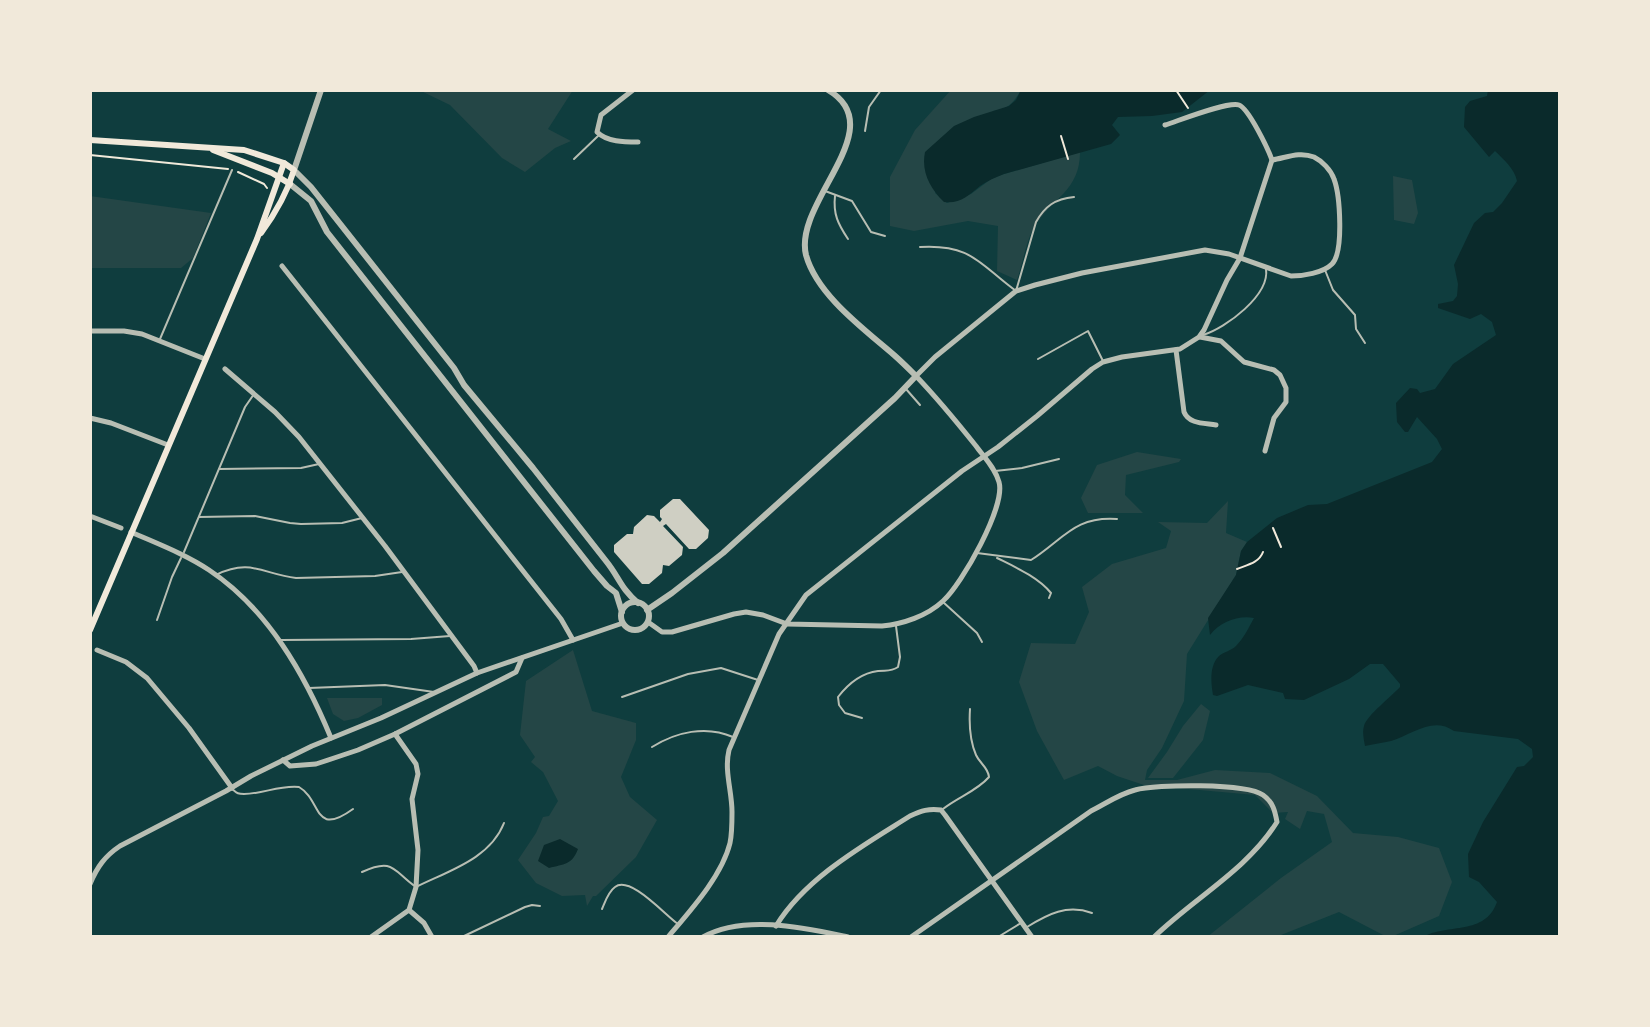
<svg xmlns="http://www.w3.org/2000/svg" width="1650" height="1027" font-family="Helvetica,sans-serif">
	<rect width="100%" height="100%" fill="#0f3d3e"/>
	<g fill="#244646">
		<polygon points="419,90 573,90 548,129 571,141 555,148 525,172 502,158 450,105"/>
		<path d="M951 90H1021C1013 103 1009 109 993 111L935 193 947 203 971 194 991 179 1004 174 1080 152C1080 191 1052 198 1035 226 1027 237 1022 266 1017 280L997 271 998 226 968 221 914 231 890 226V177L915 130Z"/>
		<polygon points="1393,176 1412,180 1418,213 1414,224 1394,220"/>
		<polygon points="90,196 211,213 193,258 181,268 90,268"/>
		<polygon points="1137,452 1181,459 1179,462 1126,475 1125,495 1143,513 1088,513 1081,498 1097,465"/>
		<polygon points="1228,501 1226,533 1247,542 1241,551 1236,575 1187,654 1184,701 1162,748 1147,770 1145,780 1177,780 1215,770 1270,773 1317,796 1353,833 1398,837 1439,848 1452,882 1439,916 1391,937 1387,937 1339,912 1276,937 1207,937 1281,878 1332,842 1324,814 1307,811 1300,829 1285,819 1288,812 1273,813 1255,795 1144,785 1117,776 1098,766 1064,780 1037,731 1019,682 1031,643 1075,644 1089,612 1082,587 1112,564 1166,548 1171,531 1158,522 1207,523"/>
		<polygon points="573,650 592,711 636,723 636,740 621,777 630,797 657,820 636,857 596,896 593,896 587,906 585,895 562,896 536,883 518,860 536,833 543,817 549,816 558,801 543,772 531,762 535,757 520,735 526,681"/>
		<polygon points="327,698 382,698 382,705 358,718 344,721 333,714"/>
		<polygon points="1201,704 1210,711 1203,740 1173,778 1148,778 1167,752 1183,726"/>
	</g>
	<g fill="#0a2a2b">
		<path d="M1021 90H1210L1182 112 1152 116 1118 117 1112 125 1120 135 1111 144 1004 174C996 177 987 181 980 186 968 196 960 204 944 202 930 188 921 172 925 152L954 126 974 117 1009 106 1016 100Z"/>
		<path d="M1488 90H1560V937H1423C1448 923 1485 936 1497 902L1479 882 1469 877 1468 854 1483 822 1517 767 1524 766 1533 757 1532 749 1518 739 1454 731C1433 716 1413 734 1391 741 1383 743 1373 744 1365 746 1364 740 1362 732 1364 726 1367 715 1391 697 1400 687V684L1383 664H1370L1349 679 1304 700 1285 699 1283 693 1248 685 1217 696 1213 695C1211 683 1209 666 1219 656 1223 652 1231 651 1236 646 1244 638 1249 627 1254 618 1238 615 1220 622 1210 635L1208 618 1236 575 1241 551 1247 542 1277 518 1308 505 1327 504 1432 462 1442 449 1437 439 1417 417 1408 432H1405L1397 422 1396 403 1410 388 1417 389 1420 393 1435 389 1453 364 1496 335 1492 322 1481 314 1470 319 1438 308V304L1453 301 1457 296 1458 284 1454 265 1474 223 1485 213 1493 212 1502 203 1517 181C1514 168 1504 160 1495 151L1489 157 1464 127 1465 107 1470 101 1487 96Z"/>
		<path d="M560 839 578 849C572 865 564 864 549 868L538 861 544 845Z"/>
	</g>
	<polygon fill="#cfcfc3" points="673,499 680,499 709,530 708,538 696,549 689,549 666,524 663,526 683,547 682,555 669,566 663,565 662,573 649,584 642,584 614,552 614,545 627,534 633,534 634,527 647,515 654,516 660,522 662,519 660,517 660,510"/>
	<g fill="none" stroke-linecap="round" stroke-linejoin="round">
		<g stroke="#f1e9da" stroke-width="2">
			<polyline points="1176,90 1188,108"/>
			<polyline points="1061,136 1068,159"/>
			<polyline points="90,155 228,169"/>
			<polyline points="238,172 264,184 267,188"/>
			<polyline points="1273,528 1281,547"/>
			<path d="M1237 569C1247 565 1259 563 1263 552"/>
		</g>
		<g stroke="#b8beb3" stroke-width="2">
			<polyline points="865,131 869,107 881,90"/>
			<polyline points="574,159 598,136"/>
			<polyline points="825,191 852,201 871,232 885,236"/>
			<path d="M835 196C833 214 838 224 848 239"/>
			<path d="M920 247C972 244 979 264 1016 291L1036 222C1045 206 1055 199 1074 197"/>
			<polyline points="1325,270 1333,290 1355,315 1356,329 1365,343"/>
			<path d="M1203 335C1226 328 1270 295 1266 269"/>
			<polyline points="160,339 232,170"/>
			<polyline points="1038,359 1088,331 1103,361"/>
			<polyline points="906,389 920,405"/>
			<polyline points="219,469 301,468 319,464"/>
			<polyline points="995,471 1022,468 1059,459"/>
			<polyline points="199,517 255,516 290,523 301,524 342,523 362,518"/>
			<polyline points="184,552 245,407 254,394"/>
			<path d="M977 553 1031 560C1064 539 1074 516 1117 519"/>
			<path d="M997 558C1015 567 1038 577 1051 593L1049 598"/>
			<path d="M216 575C250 558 263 574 296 578L375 576 402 572"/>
			<polyline points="943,602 977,633 982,642"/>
			<polyline points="157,620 172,577 181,558"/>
			<polyline points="281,640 411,639 450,636"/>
			<polyline points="309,688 385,685 434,692"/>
			<polyline points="622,697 688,674 721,668 758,680"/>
			<path d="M862 718 845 713 839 705 838 697C848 684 862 673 878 671 886 670 891 672 898 667L900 657 896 626"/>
			<path d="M652 747C676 732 706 725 733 737"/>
			<path d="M232 789C237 793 237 794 244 794 263 794 279 785 299 787 322 800 313 838 353 809"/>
			<path d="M943 809C958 797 977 791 989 777 988 767 980 764 976 755 970 741 969 724 970 709"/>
			<path d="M362 872C394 857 393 871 416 887 448 871 490 859 504 823"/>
			<path d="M602 909C605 902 608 892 615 887 630 875 665 915 678 924"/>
			<path d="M1027 927C1048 914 1067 904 1092 913"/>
			<polyline points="462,937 525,907 532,905 540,906"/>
			<polyline points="998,937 1021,923"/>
		</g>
		<g stroke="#b8beb3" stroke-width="5">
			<path d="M633 90 601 115 597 132C607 142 624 142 638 142"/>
			<polyline points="282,266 561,619 573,640"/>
			<polyline points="90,331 124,331 142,334 205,359"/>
			<polyline points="1200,337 1221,341 1244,362 1274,370 1280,375 1286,388 1286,402 1274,418 1265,451"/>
			<path d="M1176 350 1184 412C1189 424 1204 423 1216 425"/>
			<polyline points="225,369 275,412 299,437 385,546 474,666 477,673"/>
			<polyline points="90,418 111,423 168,445"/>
			<polyline points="90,516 121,528"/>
			<path d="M131 532C158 544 185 554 209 570 268 609 305 675 331 738"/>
			<path d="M648 622 662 632H672L734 614 746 612 763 615 787 624 882 626C903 624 927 616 943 601 962 584 1006 506 999 482 995 468 984 457 976 446 956 421 938 399 916 376L935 357 1016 291 1035 285 1082 273 1205 250 1229 254 1291 276C1303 276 1323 273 1332 264 1344 252 1340 195 1334 179 1331 170 1322 161 1314 157 1299 151 1286 158 1272 160"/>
			<polyline points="97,650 126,662 147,678 189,728 232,788"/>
			<polyline points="283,760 290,766 316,764 358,750 395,734 516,672 522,658"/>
			<path d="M90 884C97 867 105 856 120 846L226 791 251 776 312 746 381 718 477 673 623 623"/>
			<polyline points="409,910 424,923 432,937"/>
			<path d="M776 926C805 878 864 845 910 816 921 811 929 808 941 810L945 815 1032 937"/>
			<polyline points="371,937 409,910 416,887 418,850 412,799 418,774 416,764 395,734"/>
			<path d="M668 937C690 911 722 876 730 843 732 834 732 822 732 812 732 791 724 771 729 750L779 634 806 595 962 471 998 447 1037 416 1092 369 1103 362 1122 357 1180 349 1199 337 1204 330 1227 280 1240 258 1272 160C1268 149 1249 109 1239 105 1228 101 1178 121 1165 125"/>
			<path d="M703 937C744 914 805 928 848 937"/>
			<path d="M911 937 1091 811C1105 804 1119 794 1135 790 1156 784 1246 783 1263 795 1273 802 1275 811 1277 822 1247 870 1194 898 1154 937"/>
		</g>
		<g stroke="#b8beb3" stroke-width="6">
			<path d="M321 90 294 170 311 187 454 368 464 385 533 468 606 561C619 577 621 589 638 603"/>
			<polyline points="290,184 311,201 327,232 594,571 607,586 616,593 622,612"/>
			<circle cx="635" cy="616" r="14"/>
			<path d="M647 610 672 593 723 553 895 398 916 376C909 369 902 362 894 355 864 329 817 295 806 255 793 202 893 128 828 90"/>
		</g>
		<g stroke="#f1e9da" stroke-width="6">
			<path d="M90 140 244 150 284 163 294 170C287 193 275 214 261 233"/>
			<polyline points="213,150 272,173 290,184"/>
			<polyline points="90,630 257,239 284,163"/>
		</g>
	</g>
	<rect width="1650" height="1027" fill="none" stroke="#f1e9da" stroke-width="184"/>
</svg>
